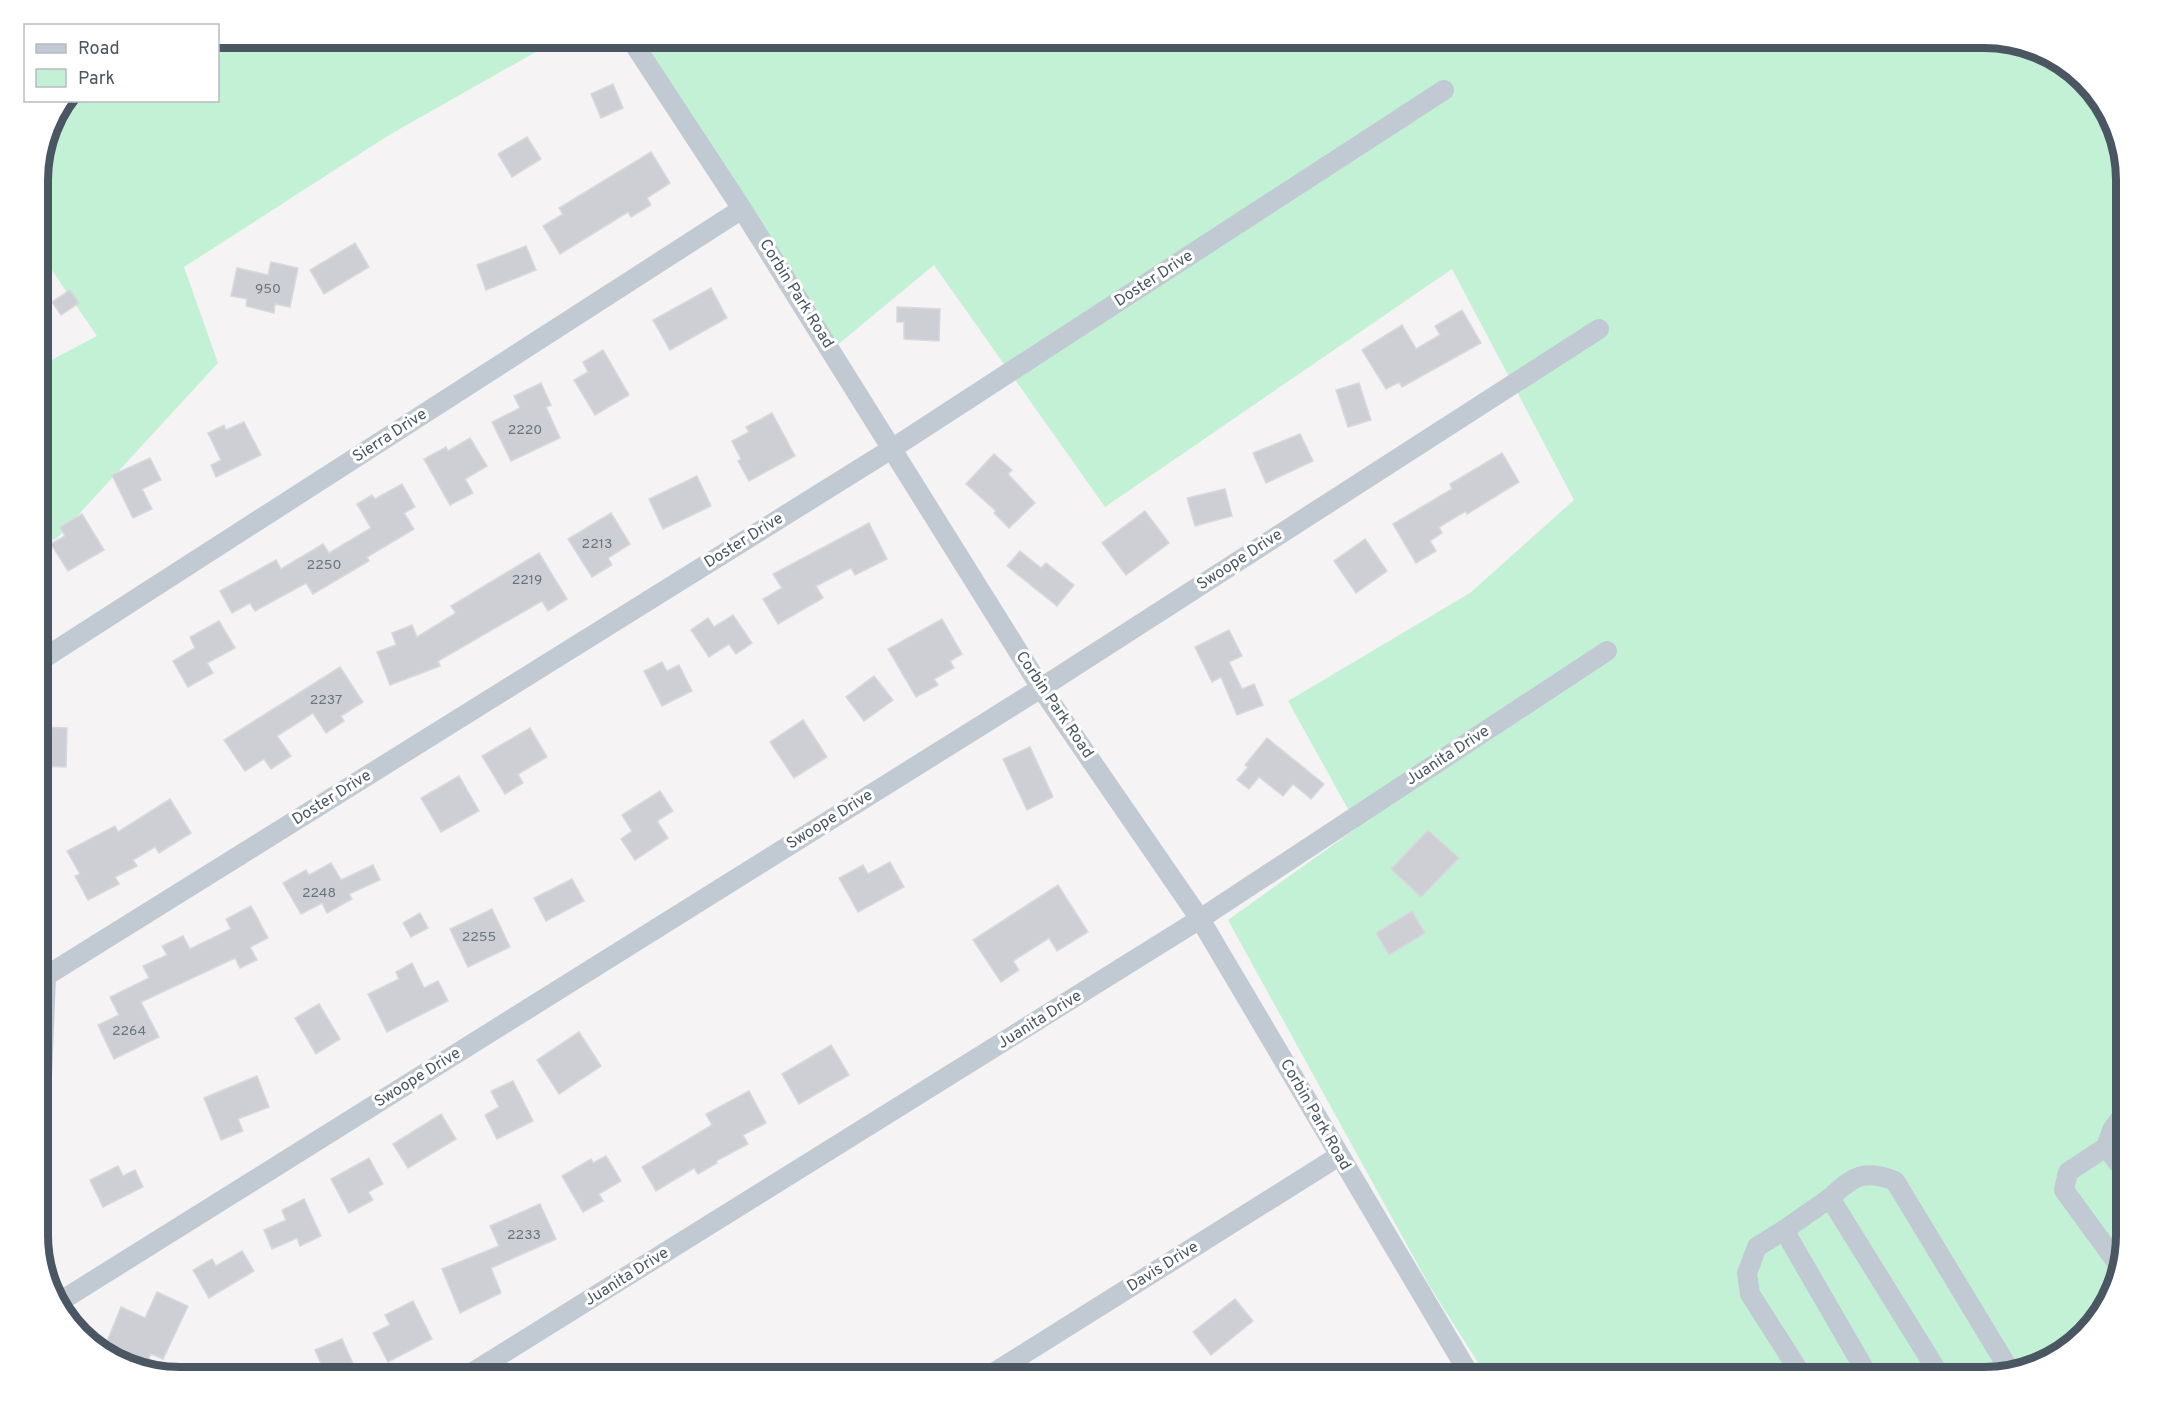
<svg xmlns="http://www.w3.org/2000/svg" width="2164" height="1415" font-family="Overpass,sans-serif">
	<rect width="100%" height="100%" fill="#f5f3f3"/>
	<g fill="#c3f1d5">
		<polygon points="218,38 594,38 550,44 389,135 184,267 218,363 56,539 38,542 38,367 97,336 38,250 38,171 48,125 65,101 218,100"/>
		<polygon points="620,38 1984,38 2063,61 2108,109 2126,180 2126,1235 2103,1314 2055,1359 1984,1377 1487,1377 1429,1285 1228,920 1358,827 1288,701 1470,593 1574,500 1452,269 1105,507 934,265 830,351"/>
	</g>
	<g fill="#cdcfd5" stroke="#d7d9de" stroke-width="1.5">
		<polygon points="613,84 623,108 601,118 591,94"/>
		<polygon points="527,137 541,159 512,177 498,154"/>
		<polygon points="651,152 670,183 647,198 651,205 631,217 628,212 560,254 543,226 563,214 559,208"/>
		<polygon points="355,243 369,267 324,294 310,270"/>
		<polygon points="526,246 536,270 486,290 477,265"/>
		<polygon points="271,262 298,268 290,307 275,304 274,313 246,306 247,299 231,296 237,268 268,275"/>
		<polygon points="711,288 727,318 670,350 653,320"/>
		<polygon points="70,290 79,303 61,315 52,302"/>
		<polygon points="897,307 940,309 939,341 904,339 904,322 897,322"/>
		<polygon points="1462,310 1481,343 1402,387 1399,382 1386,389 1362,350 1402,325 1416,349 1440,335 1435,326"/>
		<polygon points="603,350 629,395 595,415 574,380 588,372 583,362"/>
		<polygon points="541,383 551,405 546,407 560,438 511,461 492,422 520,408 514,396"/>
		<polygon points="1359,383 1371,420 1348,427 1336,390"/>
		<polygon points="772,413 795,456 749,481 738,461 741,459 732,441 749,432 746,427"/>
		<polygon points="244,422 261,455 216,477 211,465 221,460 208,433 224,425 226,430"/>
		<polygon points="1300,434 1313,461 1266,483 1253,453"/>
		<polygon points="470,438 487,466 465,479 473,493 450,505 424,459 446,447 448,451"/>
		<polygon points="1502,453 1519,482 1467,514 1466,511 1439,527 1442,533 1430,541 1436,551 1416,563 1393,524 1452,489 1450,484"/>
		<polygon points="994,454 1012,470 1008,474 1035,503 1009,528 994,513 996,511 966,484"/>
		<polygon points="150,458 161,480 142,489 152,509 133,518 112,475"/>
		<polygon points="697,476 711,506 663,529 649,499"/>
		<polygon points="402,484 415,507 404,513 414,529 367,557 369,561 313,594 306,583 255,611 250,603 232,613 220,591 276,560 281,569 323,544 329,553 371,528 357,504 372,495 375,499"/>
		<polygon points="1225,489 1232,516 1195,526 1187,498"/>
		<polygon points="1145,511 1169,543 1126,575 1102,543"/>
		<polygon points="611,513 630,544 608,558 612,565 592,577 568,539"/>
		<polygon points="82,514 104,550 68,571 51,544 65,536 60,527"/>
		<polygon points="869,523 887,559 855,575 851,568 816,586 823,598 778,624 763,599 782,588 773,574"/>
		<polygon points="1365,539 1387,571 1356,593 1334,561"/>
		<polygon points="1020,551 1041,568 1046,563 1074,585 1057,606 1007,566"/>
		<polygon points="539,553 567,599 548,611 542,601 438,661 440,666 390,685 377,652 396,645 392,633 412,625 417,637 456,613 451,606"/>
		<polygon points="733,615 752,643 736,654 729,644 709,657 691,630 708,618 714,627"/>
		<polygon points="942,619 962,654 950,661 954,668 934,679 938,685 916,697 888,649"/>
		<polygon points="219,621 235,648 207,663 213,673 188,687 173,661 195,648 190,637"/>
		<polygon points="1229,630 1242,656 1229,662 1242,689 1254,684 1263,705 1237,715 1221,677 1212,682 1195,647"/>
		<polygon points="662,662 667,671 679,665 692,691 662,706 644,671"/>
		<polygon points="340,667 363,702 341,716 344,721 326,733 313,713 277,736 291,756 271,769 264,759 245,771 224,740"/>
		<polygon points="874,676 893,700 864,721 846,697"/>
		<polygon points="803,720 827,757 794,778 770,742"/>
		<polygon points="40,727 67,728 66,767 39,766"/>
		<polygon points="530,728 547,757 518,774 523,783 505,794 482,756"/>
		<polygon points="1267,738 1324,784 1311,799 1293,784 1283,796 1259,777 1249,789 1237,780 1248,767 1245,765"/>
		<polygon points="1030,747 1053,797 1027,810 1003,759"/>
		<polygon points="459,776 479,811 441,832 421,798"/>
		<polygon points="660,791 673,811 657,821 668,838 635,860 621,839 632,831 622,815"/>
		<polygon points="170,799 191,833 159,853 155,847 133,860 137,866 115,877 119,884 88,900 75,876 80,874 67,851 115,826 118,832"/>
		<polygon points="1428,830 1459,858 1421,897 1391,869"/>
		<polygon points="890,862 904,887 858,912 839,878 863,865 868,874"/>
		<polygon points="331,863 341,880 373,865 380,880 349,894 352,899 327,913 322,903 301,914 283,883 306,870 309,875"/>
		<polygon points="572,879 584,901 546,921 534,898"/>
		<polygon points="1058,885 1088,932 1057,951 1049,938 1013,961 1019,970 1001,982 973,940"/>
		<polygon points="251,906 268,938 250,947 257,960 240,968 235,958 141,1002 159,1037 114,1059 98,1025 119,1015 110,997 149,978 143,966 167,955 162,946 183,936 190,949 231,929 226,919"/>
		<polygon points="492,909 510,947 468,967 450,929"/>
		<polygon points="1412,911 1425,933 1389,955 1376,933"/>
		<polygon points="420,913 428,928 411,937 403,923"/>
		<polygon points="412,963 424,988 438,981 448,1001 387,1032 368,994 399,979 396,972"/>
		<polygon points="319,1004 340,1039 316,1054 295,1018"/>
		<polygon points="579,1032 601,1066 559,1094 537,1060"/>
		<polygon points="831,1045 849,1075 799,1104 782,1074"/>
		<polygon points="257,1076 269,1107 238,1119 243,1131 221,1140 204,1098"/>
		<polygon points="513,1081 533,1121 497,1139 485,1115 499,1107 491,1091"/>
		<polygon points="749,1091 766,1123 743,1135 748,1144 716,1161 717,1163 698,1174 694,1168 656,1191 642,1167 712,1125 706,1114"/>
		<polygon points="441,1114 456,1139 408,1168 393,1144"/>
		<polygon points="606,1156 621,1181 599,1194 603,1201 583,1212 562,1176 591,1159 593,1163"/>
		<polygon points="369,1158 383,1184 368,1192 373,1200 349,1213 331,1179"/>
		<polygon points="118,1166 123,1176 135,1170 143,1187 103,1207 90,1180"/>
		<polygon points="304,1199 321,1236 300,1246 297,1238 272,1249 264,1230 286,1220 282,1210"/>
		<polygon points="540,1204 556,1239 491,1268 501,1293 460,1313 442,1269 499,1246 490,1226"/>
		<polygon points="242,1251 254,1271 209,1298 193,1270 212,1259 216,1266"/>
		<polygon points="157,1292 188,1306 163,1359 151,1354 145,1367 102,1354 121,1307 145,1318"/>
		<polygon points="1235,1299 1253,1321 1211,1355 1193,1332"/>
		<polygon points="413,1301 432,1339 388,1362 373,1333 390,1325 385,1315"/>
		<polygon points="342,1339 359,1377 327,1377 315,1350"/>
	</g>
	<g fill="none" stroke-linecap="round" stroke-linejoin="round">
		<g stroke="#c1cad2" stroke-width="20">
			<polyline points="630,38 742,209 1041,688 1200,919 1471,1377"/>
			<polyline points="38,662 742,209"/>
			<polyline points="38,955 46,976 38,1178"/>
			<polyline points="38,981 893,448 1444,90"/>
			<polyline points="2106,1147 2126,1173"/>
			<path d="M1830 1198C1853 1176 1864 1169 1895 1181L2010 1371"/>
			<polyline points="1784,1230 1757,1247 1747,1273 1750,1294 1803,1377"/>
			<polyline points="2118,1264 2064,1190 2068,1172 2106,1147 2112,1130 2126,1111"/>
			<polyline points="56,1304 1041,688 1599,329"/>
			<polyline points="465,1377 1200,919 1607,651"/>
			<polyline points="987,1377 1339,1156"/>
			<polyline points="1869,1377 1784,1230 1830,1198 1941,1377"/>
		</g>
	</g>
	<g text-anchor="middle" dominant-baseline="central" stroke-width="6" stroke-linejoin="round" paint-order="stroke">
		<g font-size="14" fill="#6b747e">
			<text x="268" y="289">950</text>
			<text x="525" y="430">2220</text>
			<text x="597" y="544">2213</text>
			<text x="324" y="565">2250</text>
			<text x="527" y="580">2219</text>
			<text x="326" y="700">2237</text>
			<text x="319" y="893">2248</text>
			<text x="479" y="937">2255</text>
			<text x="129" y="1031">2264</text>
			<text x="524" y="1235">2233</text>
		</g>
		<g font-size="16" fill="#4a5661" stroke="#fff">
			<text transform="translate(1154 279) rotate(-33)">Doster Drive</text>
			<text transform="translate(796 294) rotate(58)">Corbin Park Road</text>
			<text transform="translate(390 436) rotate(-33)">Sierra Drive</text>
			<text transform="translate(744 541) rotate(-32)">Doster Drive</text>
			<text transform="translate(1240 560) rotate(-33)">Swoope Drive</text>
			<text transform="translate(1054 705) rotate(56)">Corbin Park Road</text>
			<text transform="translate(1448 756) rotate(-33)">Juanita Drive</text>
			<text transform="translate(332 798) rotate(-32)">Doster Drive</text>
			<text transform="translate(830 820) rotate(-32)">Swoope Drive</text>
			<text transform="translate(1040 1020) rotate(-32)">Juanita Drive</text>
			<text transform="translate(418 1078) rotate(-32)">Swoope Drive</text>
			<text transform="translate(1315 1115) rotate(60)">Corbin Park Road</text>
			<text transform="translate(1163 1267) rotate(-32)">Davis Drive</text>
			<text transform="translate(627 1277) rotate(-32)">Juanita Drive</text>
		</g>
	</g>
	<path d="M0 0H2164V1415H0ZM180 48H1984A132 132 0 0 1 2116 180V1235A132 132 0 0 1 1984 1367H180A132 132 0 0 1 48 1235V180A132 132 0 0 1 180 48Z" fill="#fff" fill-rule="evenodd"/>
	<path fill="none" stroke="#4a5661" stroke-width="8" d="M180 48H1984A132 132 0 0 1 2116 180V1235A132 132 0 0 1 1984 1367H180A132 132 0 0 1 48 1235V180A132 132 0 0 1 180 48Z"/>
	<rect x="24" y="24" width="195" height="78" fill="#ffffff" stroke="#b7bbc0" stroke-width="1.5"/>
	<rect x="36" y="44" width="30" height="9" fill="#c1cad2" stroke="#b7bbc0" stroke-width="1.5"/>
	<text x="78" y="54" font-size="18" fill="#4a5661">Road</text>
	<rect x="36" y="69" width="30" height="18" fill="#c3f1d5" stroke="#b7bbc0" stroke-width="1.5"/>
	<text x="78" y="84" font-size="18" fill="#4a5661">Park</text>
</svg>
